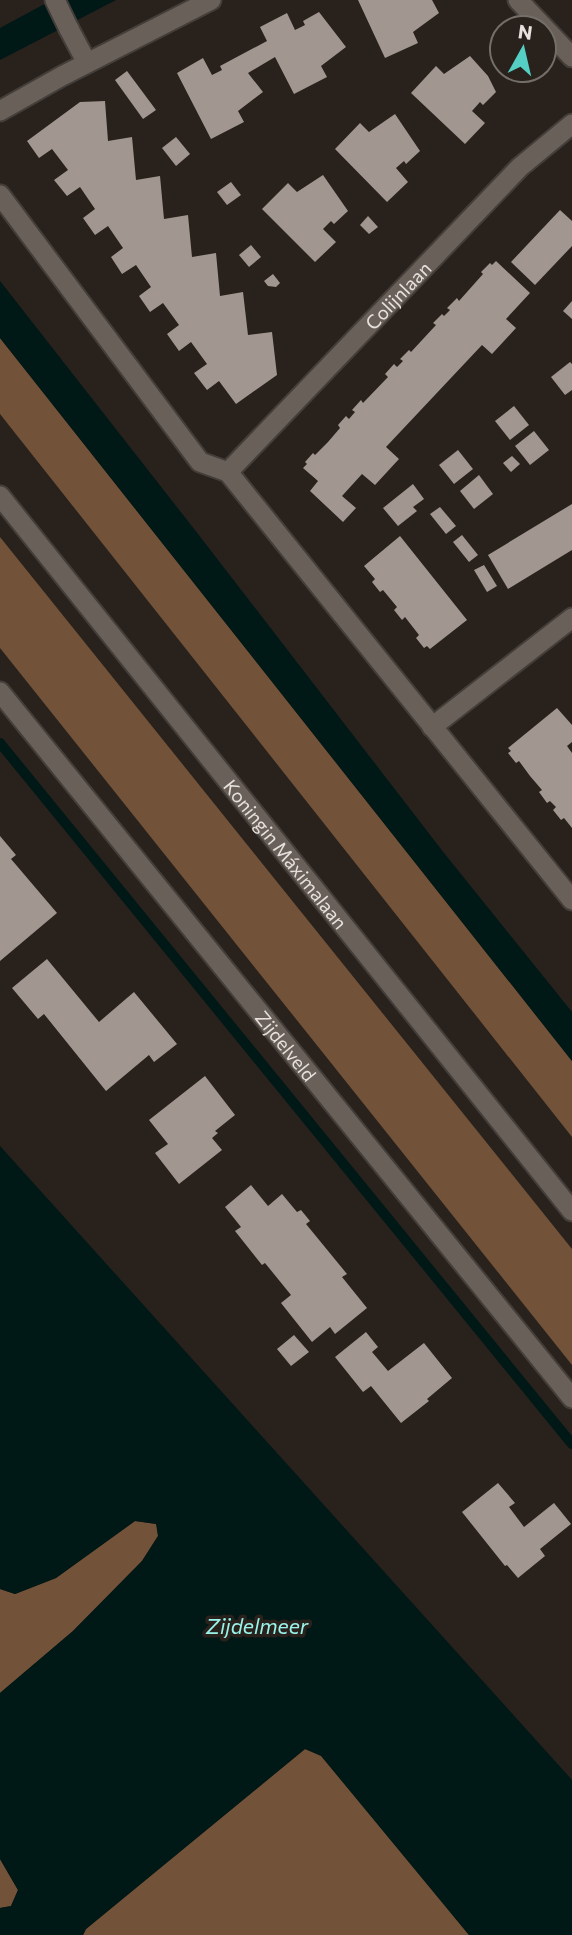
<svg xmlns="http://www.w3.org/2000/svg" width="572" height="1935" font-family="Commissioner,sans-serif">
	<rect width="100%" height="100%" fill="#28211c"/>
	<g fill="#725239">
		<polygon points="0,338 572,1061 572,1137 0,414"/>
		<polygon points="0,537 572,1249 572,1365 0,648"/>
		<polygon points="135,1521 157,1524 158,1536 142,1561 73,1631 0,1693 0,1589 15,1594 56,1578"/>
		<polygon points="305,1749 321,1755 469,1935 83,1935 86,1929"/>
		<polygon points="0,1859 18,1890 11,1906 0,1908"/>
	</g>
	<g fill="#001816">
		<polygon points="52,0 116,0 0,60 0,28"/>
		<polygon points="0,281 198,534 444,853 572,1012 572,1061 0,338"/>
		<polygon points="0,1146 572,1780 572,1935 469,1935 321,1756 305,1749 86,1929 83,1935 0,1935 0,1908 11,1906 18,1890 0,1859 0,1693 73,1631 142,1561 158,1536 156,1524 135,1521 56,1578 15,1594 0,1589"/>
	</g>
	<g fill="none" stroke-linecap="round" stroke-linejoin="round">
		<polyline stroke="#001816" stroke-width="10" points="0,743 572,1444"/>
	</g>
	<g fill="#a19790">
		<polygon points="358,0 432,0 439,13 413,32 418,43 385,58"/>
		<polygon points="319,12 346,47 321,66 327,77 294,94 275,57 248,73 263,92 238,111 244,122 211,139 177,73 203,58 212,75 222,70 220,66 267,41 260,27 287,13 295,30 305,25 303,21"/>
		<polygon points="470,56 488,76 496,92 483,105 480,102 472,111 485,123 465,144 411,93 436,66 444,74"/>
		<polygon points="127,71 156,110 143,119 115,80"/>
		<polygon points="105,101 108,141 132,137 136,180 160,176 164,219 188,215 192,257 216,253 220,296 243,292 248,335 272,332 277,375 236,404 219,381 207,390 194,373 207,364 191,342 179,351 167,334 179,325 163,303 150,312 139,296 151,287 136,265 122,274 111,257 123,248 108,226 95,235 83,218 95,209 80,187 67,196 54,180 68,170 52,149 39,158 27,141 80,102"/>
		<polygon points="395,114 420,151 406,164 404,161 396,168 408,182 387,202 335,149 360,123 369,132"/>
		<polygon points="176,137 190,154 176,166 162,148"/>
		<polygon points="323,175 348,211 334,224 331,221 323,229 336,242 315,262 262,209 288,183 297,192"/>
		<polygon points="231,182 241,195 227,205 217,192"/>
		<polygon points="560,210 572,221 572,246 535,285 511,262"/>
		<polygon points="368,216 378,227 369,234 360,225"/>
		<polygon points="251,245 261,257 249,267 239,255"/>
		<polygon points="496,261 530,293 506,319 516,328 492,354 482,345 386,447 399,459 375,485 362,474 342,496 356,508 343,522 310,491 318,481 303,468 307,464 305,462 313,453 315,455 328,442 340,428 338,425 346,416 349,419 355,412 352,410 361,400 363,403 388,377 385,374 394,364 397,367 403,361 400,359 409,350 411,352 436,325 433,323 442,314 444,316 450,310 447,308 457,298 459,301 483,274 481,272 490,263 492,265"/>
		<polygon points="273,274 280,283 276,287 268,286 264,281"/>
		<polygon points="572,301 572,319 563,311"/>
		<polygon points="570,362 572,364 572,390 565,395 551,377"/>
		<polygon points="514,406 529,425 510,440 495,421"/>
		<polygon points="534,431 549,450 530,465 515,446"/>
		<polygon points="458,450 473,469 454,484 439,465"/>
		<polygon points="512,456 520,464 511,472 503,463"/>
		<polygon points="479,475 493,494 474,509 460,491"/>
		<polygon points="413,484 424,499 413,507 417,511 398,526 383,508"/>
		<polygon points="572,504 572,550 508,589 488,555"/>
		<polygon points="440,507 456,526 446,534 430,514"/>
		<polygon points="462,535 478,555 469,562 453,542"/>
		<polygon points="400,536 467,620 430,649 427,646 424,648 416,638 419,635 405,617 402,620 394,610 397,607 383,590 380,592 372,582 375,579 364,566"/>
		<polygon points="484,565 497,586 487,592 474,570"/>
		<polygon points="557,708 572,725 572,742 567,746 572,753 572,828 564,818 561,820 553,810 556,807 550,801 547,803 539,792 542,790 530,776 519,761 516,763 508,753 511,751 508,748"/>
		<polygon points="0,836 16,855 11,859 57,913 0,961"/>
		<polygon points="47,959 99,1022 134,992 177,1044 154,1062 149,1055 106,1091 44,1014 38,1019 12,988"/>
		<polygon points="205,1076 235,1115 215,1131 218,1133 212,1138 222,1150 179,1184 155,1153 168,1144 149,1120"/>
		<polygon points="251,1185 268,1206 282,1194 297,1212 301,1210 310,1221 306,1224 347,1274 342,1277 367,1308 335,1334 330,1327 312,1342 281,1303 291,1295 265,1263 262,1265 235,1231 241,1227 225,1207"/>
		<polygon points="366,1332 378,1347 372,1352 388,1371 424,1343 452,1378 427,1399 429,1401 401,1423 371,1386 363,1392 335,1357"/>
		<polygon points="294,1335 309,1352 291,1366 277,1349"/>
		<polygon points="498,1483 515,1503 509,1507 524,1527 554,1503 571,1524 540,1549 545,1556 518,1578 507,1565 505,1566 462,1512"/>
	</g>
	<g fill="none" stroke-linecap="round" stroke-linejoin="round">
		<g stroke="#443e3a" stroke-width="23">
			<polyline id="service" points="55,0 69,29"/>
		</g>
		<g stroke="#443e3a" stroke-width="23">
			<g id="minor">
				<polyline points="518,0 572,57"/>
				<polyline points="69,29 87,63"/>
				<polyline points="0,111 62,76 211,0"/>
				<polyline points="0,195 200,462 228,472 572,900"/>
				<path id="s1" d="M228 472 520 167 572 124"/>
				<path id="s2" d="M0 692 572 1398"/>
				<polyline points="432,727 572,618"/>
			</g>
		</g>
		<g stroke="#443e3a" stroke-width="23">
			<g id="tertiary">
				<path id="s3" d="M0 496 572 1211"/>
			</g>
		</g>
		<use href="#service" stroke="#696059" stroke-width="19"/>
		<use href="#minor" stroke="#696059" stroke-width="19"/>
		<use href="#tertiary" stroke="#696059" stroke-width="19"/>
	</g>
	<g text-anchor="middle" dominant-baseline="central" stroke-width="7" stroke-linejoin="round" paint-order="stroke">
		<g font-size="19" fill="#e6e1dd" stroke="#28211c">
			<text stroke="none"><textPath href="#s1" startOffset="245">Colijnlaan</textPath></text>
			<text stroke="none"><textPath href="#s3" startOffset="458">Koningin Máximalaan</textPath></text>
			<text stroke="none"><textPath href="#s2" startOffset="455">Zijdelveld</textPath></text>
		</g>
		<g font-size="21" font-style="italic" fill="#99f3ea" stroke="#28211c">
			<text x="257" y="1625">Zijdelmeer</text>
		</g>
	</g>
	<g transform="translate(523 49) rotate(8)"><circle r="33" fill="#28211c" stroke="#746e69" stroke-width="2"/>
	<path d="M0-5L12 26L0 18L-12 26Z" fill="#55cec4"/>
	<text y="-10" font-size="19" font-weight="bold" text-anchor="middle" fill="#e6e1dd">N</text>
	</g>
</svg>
